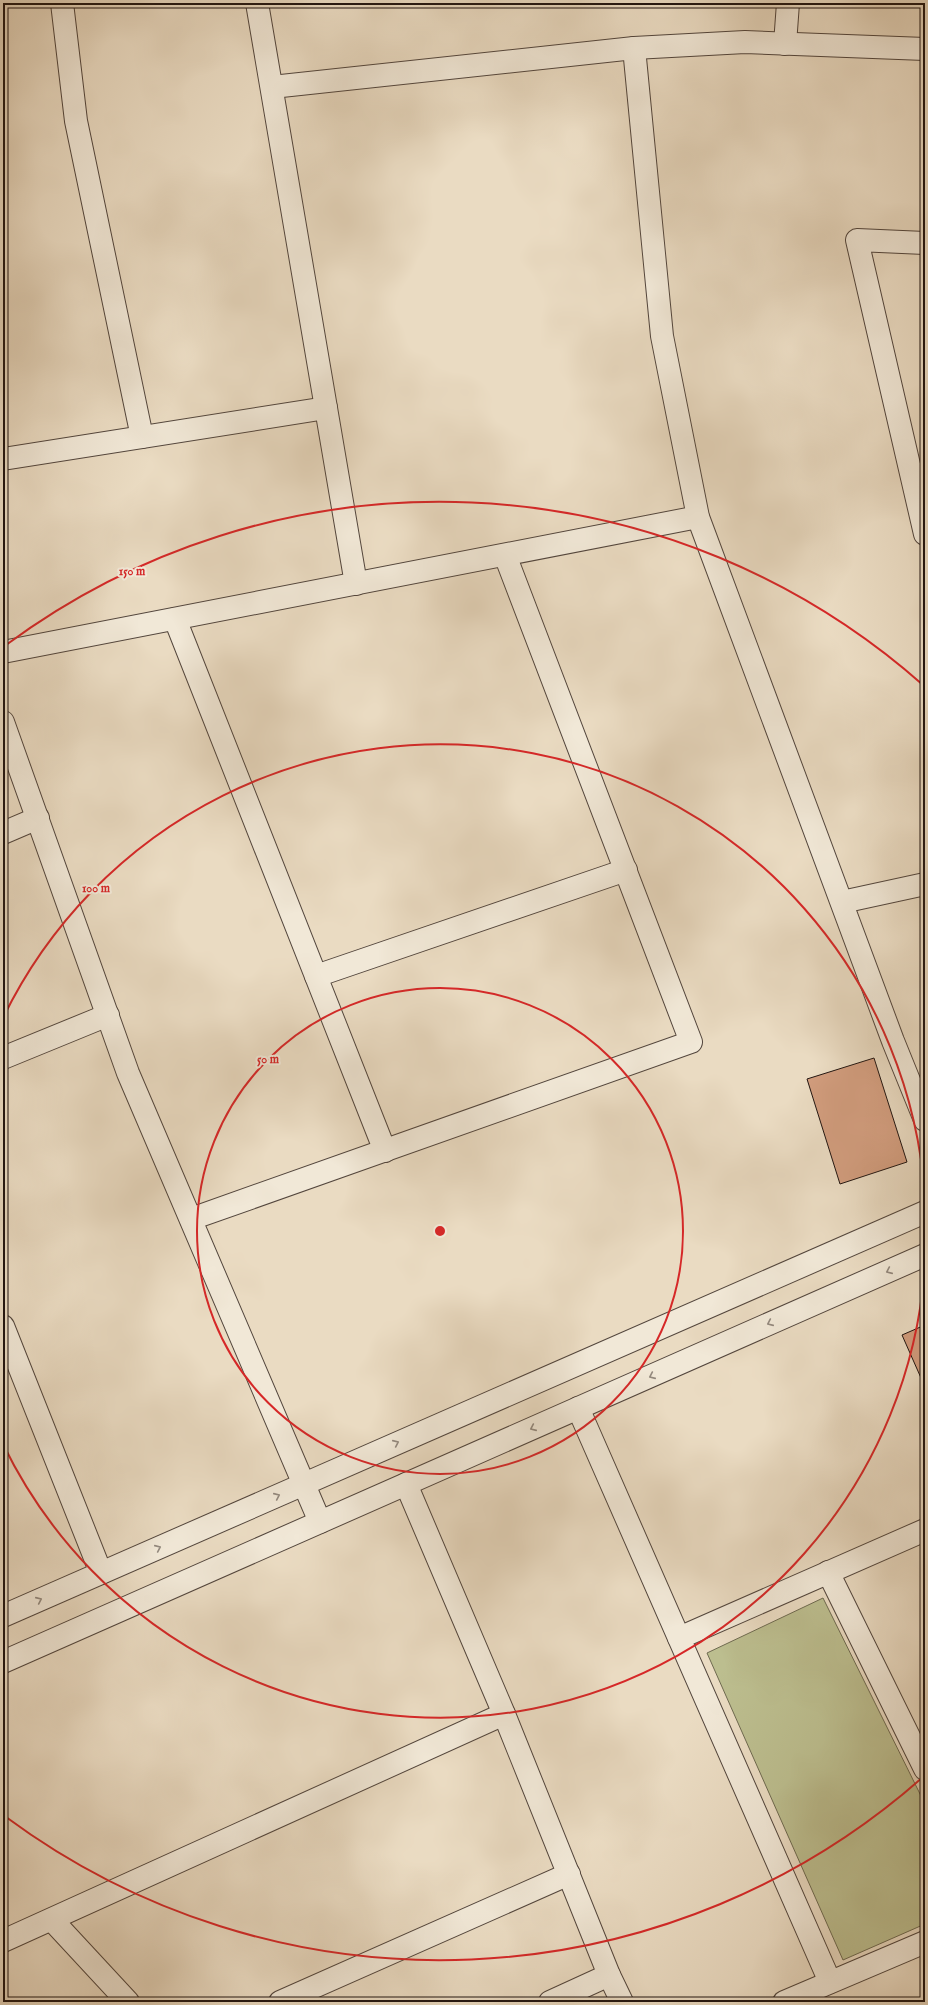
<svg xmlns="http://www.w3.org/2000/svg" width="928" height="2005" font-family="'IM FELL English',serif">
	<rect width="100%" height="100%" fill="#eadbc2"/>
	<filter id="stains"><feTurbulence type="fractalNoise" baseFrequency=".005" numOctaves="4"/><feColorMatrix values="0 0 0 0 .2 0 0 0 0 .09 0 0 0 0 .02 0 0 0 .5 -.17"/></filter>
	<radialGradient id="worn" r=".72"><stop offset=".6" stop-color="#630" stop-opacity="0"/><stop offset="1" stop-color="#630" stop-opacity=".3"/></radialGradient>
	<polygon fill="#bcbe8f" stroke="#6e6a50" points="823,1598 925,1804 925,1924 843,1960 707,1653"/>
	<g fill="#d29d7e" stroke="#211511">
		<polygon points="874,1058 907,1162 840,1184 807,1079"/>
		<polygon points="925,1325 925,1387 902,1335"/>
	</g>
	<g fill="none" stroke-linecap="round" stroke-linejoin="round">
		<g stroke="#53463d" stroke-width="24">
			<g id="minor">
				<polyline points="62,3 76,121 142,437"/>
				<polyline points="257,3 356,584"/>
				<polyline points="785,44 788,3"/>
				<polyline points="634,48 662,336 698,517 893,1041 925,1120"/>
				<polyline points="272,87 634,48 745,42 925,49"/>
				<polyline points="925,243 857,240 925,534"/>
				<polyline points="3,459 326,408"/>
				<polyline points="175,619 385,1151"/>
				<polyline points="3,652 698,517"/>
				<polyline points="3,722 128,1073 320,1522"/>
				<polyline points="3,833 38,818"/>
				<polyline points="842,902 925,884"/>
				<polyline points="316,976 626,870"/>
				<polyline points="3,1058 108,1015"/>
				<polyline points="191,1219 691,1042 505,555"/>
				<polyline points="3,1326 101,1573"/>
				<polyline points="578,1408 830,1982"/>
				<polyline points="406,1484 504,1714 609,1975 622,2002"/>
				<polyline points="828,1572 925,1769"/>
				<polyline points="3,1616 925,1212"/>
				<polyline points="679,1638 925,1530"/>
				<polyline points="3,1662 925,1255"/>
				<polyline points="52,1920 128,2002"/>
				<polyline points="3,1941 504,1714"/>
				<polyline points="280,2002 569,1874"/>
				<polyline points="550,2002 609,1975"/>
				<polyline points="784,2002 925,1942"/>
			</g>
		</g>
		<use href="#minor" stroke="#f1e8d7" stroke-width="22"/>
	</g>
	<defs><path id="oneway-chevron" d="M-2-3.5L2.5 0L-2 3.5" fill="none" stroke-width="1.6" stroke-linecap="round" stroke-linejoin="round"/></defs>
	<g stroke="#93897e">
		<use href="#oneway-chevron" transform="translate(889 1271) rotate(156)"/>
		<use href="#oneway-chevron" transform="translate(770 1323) rotate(156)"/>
		<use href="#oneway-chevron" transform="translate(652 1376) rotate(156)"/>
		<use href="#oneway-chevron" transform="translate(533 1428) rotate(156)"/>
		<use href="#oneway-chevron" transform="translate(396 1443) rotate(-24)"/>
		<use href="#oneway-chevron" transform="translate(277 1496) rotate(-24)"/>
		<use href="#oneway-chevron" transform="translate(158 1548) rotate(-24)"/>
		<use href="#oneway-chevron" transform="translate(39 1600) rotate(-24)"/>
	</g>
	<g fill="none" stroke="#d62828" stroke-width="2">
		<circle cx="440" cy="1231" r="243"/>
		<path d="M925 1265A486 486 0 0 1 3 1444M3 1018A486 486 0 0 1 925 1197"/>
		<path d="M923 1777A729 729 0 0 1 6 1817M6 645A729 729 0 0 1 923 685"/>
	</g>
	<circle cx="440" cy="1231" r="6" fill="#d62828" stroke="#f1e8d7" stroke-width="2"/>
	<g font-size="12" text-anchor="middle" font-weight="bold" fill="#d62828" stroke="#f1e8d7" stroke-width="4" stroke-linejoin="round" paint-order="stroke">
		<text x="132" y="575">150 m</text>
		<text x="96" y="892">100 m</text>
		<text x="268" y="1063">50 m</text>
	</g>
	<rect width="928" height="2005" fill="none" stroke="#eadbc2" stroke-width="16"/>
	<rect x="4" y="4" width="920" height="1997" fill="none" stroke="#211511" stroke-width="2"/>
	<rect x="8" y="8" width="912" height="1989" fill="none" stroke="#211511"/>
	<rect width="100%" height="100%" filter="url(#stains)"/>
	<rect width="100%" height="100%" fill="url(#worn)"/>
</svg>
